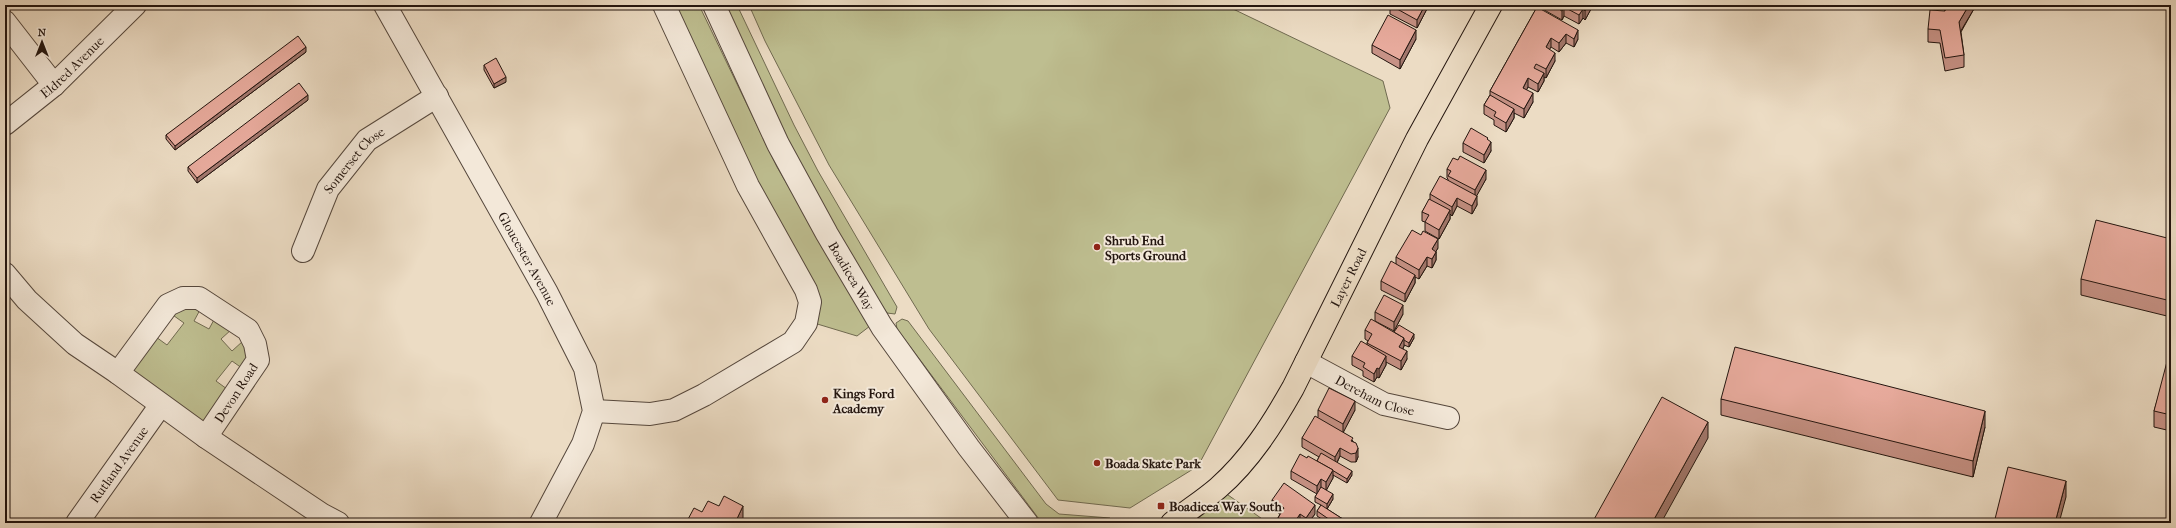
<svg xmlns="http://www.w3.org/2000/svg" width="2176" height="528" font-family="'IM FELL French Canon',serif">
	<rect width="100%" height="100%" fill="#ecdcc4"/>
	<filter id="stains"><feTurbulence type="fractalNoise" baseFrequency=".005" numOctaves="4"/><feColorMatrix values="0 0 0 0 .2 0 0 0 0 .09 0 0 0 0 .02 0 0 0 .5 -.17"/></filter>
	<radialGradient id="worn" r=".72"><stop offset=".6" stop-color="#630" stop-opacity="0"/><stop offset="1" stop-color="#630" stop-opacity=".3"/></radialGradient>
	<g fill="#bebe90" stroke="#706a50">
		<polygon points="668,5 699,5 777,167 870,326 857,336 814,323 778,227"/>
		<polygon points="722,5 737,5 794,125 818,171 897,307 895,314 887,313 878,299 797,162"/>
		<polygon points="749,5 1230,5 1231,8 1383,81 1390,108 1198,466 1130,508 1058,500 929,329 829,165 765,41"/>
		<polygon points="173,308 201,308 194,321 209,329 216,316 232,329 221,339 232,351 243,341 248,342 246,371 232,361 216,381 227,389 204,422 131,372 156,337 167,345 184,323 170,313"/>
		<polygon points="902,319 908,321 1046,504 1059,514 1110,518 1113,523 1042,523 897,329 896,323"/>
		<polygon points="1218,488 1268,523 1171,523"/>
	</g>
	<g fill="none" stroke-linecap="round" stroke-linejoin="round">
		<g stroke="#55473c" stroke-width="24">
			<g id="minor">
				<path id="s1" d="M385 5 547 293 585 368 594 411 583 444 541 523"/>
				<path id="s2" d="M714 5 778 144 827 234 882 327 969 448 1027 523"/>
				<polyline points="5,22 54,85"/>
				<path id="s3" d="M5 124 54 85 135 5"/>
				<path id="s4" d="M303 251 328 189 367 140 437 96"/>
				<polyline points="5,274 27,300 75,344 118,373 206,437 321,514 338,523"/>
				<path id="s5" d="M1306 362 1384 404 1448 418"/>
				<polyline points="118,373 168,305 183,298 199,298 248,330 255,344 258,360 206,437"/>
				<polyline points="594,411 650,414 674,410 704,395 793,342 806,323 810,302 806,290 748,186 664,5"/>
				<path id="s6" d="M77 523 160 406"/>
			</g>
		</g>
		<g stroke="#23150f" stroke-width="24">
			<g id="major">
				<path id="s7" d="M1172 523C1187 511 1204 500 1218 488 1250 460 1272 425 1293 388L1417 139 1491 5"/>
			</g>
		</g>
		<use href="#minor" stroke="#f3e8d9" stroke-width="22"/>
		<use href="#major" stroke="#ecdcc4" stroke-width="22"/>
	</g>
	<g fill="#c79286" stroke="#23150f">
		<polygon points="1389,5 1429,5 1417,28 1390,14 1390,6"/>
		<polygon points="1539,5 1591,5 1591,9 1585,20 1583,18 1579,24 1564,16 1562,20 1539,7"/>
		<polygon points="1935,5 1975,5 1975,7 1961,32 1964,55 1964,67 1945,71 1940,43 1928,42 1928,29 1945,10"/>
		<polygon points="1537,7 1578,39 1574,47 1566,43 1559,52 1551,47 1549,49 1555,61 1546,78 1544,77 1544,81 1538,92 1528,87 1526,90 1533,102 1524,118 1514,113 1514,118 1506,132 1494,125 1494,120 1484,114 1484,105 1490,95 1490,91"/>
		<polygon points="1416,39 1400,69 1372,53 1372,45"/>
		<polygon points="306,52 175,150 166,139 166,135"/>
		<polygon points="484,65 506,82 494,88 484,70"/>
		<polygon points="308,100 197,183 188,171 188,167"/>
		<polygon points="1488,140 1491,151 1484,163 1463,152 1463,143"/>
		<polygon points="1447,169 1486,179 1476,196 1477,205 1472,214 1457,206 1452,216 1450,214 1450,219 1439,239 1425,231 1425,222 1422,221 1422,212 1430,199 1430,194 1448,181 1448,179 1447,178"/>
		<polygon points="2171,239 2171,317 2081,295 2081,279"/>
		<polygon points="1438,248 1436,251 1436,260 1432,268 1427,266 1419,279 1415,277 1415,283 1405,302 1381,290 1381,281 1396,264 1396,257"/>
		<polygon points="1375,312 1403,314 1394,331 1375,321"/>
		<polygon points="1365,330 1394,332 1414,338 1409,347 1404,345 1404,346 1403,349 1407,359 1401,370 1386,362 1386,365 1379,378 1377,377 1374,382 1363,376 1363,371 1352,365 1352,356 1367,345 1367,343 1368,341 1365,339"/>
		<polygon points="2171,354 2171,431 2154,427 2154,411"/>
		<polygon points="1721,399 1985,427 1973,477 1721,415"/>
		<polygon points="1318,410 1355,410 1343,432 1353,441 1358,457 1356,462 1351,462 1340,456 1337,463 1352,475 1347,483 1333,475 1333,478 1326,490 1333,499 1327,509 1349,523 1328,523 1317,516 1317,511 1321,505 1315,502 1315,497 1317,494 1291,479 1291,471 1307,458 1317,461 1319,457 1302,447 1302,438 1318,417"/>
		<polygon points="1272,500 1315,514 1308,523 1278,523 1278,518 1280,514 1272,509"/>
	</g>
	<g fill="#a2776d" stroke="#23150f">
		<polygon points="1425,5 1429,5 1417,28 1417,20"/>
		<polygon points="1588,5 1591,5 1591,9 1585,20 1585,11"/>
		<polygon points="1969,5 1975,5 1975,7 1959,34 1959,22"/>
		<polygon points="1564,7 1564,16 1562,20 1562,11"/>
		<polygon points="1583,9 1583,18 1579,24 1579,15"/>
		<polygon points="1416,30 1416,39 1400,69 1400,60"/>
		<polygon points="1578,30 1578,39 1574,47 1574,39"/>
		<polygon points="1566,34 1566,43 1559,52 1559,43"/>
		<polygon points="1551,38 1551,47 1546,56 1546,47"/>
		<polygon points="306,47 306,52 175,150 175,146"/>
		<polygon points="1555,53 1555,61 1546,78 1546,69"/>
		<polygon points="1544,73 1544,81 1538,92 1538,84"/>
		<polygon points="506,77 506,82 494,88 494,84"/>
		<polygon points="1528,78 1528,87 1523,97 1523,88"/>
		<polygon points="1533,93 1533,102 1524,118 1524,109"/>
		<polygon points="308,95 308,100 197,183 197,178"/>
		<polygon points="1514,109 1514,118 1506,132 1506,123"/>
		<polygon points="1491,142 1491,151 1484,163 1484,155"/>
		<polygon points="1486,170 1486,179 1475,199 1475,190"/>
		<polygon points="1477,196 1477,205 1472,214 1472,206"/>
		<polygon points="1457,198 1457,206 1452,216 1452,207"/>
		<polygon points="1450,210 1450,219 1439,239 1439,230"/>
		<polygon points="1438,239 1438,248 1432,258 1432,249"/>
		<polygon points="1436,252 1436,260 1432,268 1432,259"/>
		<polygon points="1427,257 1427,266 1419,279 1419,270"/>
		<polygon points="1415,275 1415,283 1405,302 1405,294"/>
		<polygon points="1403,305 1403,314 1394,331 1394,322"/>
		<polygon points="1414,334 1414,338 1409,347 1409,343"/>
		<polygon points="1404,338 1404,346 1399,356 1399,347"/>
		<polygon points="1407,351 1407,359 1401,370 1401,361"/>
		<polygon points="1386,356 1386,365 1379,378 1379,369"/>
		<polygon points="1377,368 1377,377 1374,382 1374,374"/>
		<polygon points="1355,401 1355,410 1343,433 1343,424"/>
		<polygon points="1985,411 1985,427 1973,477 1973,461"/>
		<polygon points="1708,422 1708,438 1661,523 1652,523"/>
		<polygon points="1340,448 1340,456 1335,466 1335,457"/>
		<polygon points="1358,448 1358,457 1356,462 1356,453"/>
		<polygon points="1333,470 1333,478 1326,491 1326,482"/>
		<polygon points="1352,471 1352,475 1347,483 1347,479"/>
		<polygon points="1321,479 1321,488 1317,495 1317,486"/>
		<polygon points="2066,481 2066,497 2059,523 2055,523"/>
		<polygon points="1333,494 1333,499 1327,509 1327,504"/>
		<polygon points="1315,505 1315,514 1308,523 1306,523 1306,518"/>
		<polygon points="743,506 743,519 741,523 735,523"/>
		<polygon points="1300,514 1300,523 1294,523"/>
	</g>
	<g fill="#e7aa9c" stroke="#23150f">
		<polygon points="1390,5 1425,5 1417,20"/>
		<polygon points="1552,5 1588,5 1585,11 1583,9 1579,15 1564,7 1562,11"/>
		<polygon points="1948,5 1969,5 1959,22 1964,55 1945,58 1940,30 1928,29 1930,10 1945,11"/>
		<polygon points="1537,7 1578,30 1574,39 1566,34 1559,43 1551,38 1546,47 1555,53 1546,69 1536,64 1534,68 1544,73 1538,84 1528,78 1523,88 1533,93 1524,109 1490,91"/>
		<polygon points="1388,15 1416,30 1400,60 1372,45"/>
		<polygon points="298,36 306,47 175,146 166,135"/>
		<polygon points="496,58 506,77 494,84 484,65"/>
		<polygon points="299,83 308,95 197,178 188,167"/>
		<polygon points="1490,95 1514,109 1506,123 1494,116 1496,112 1484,105"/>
		<polygon points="1471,128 1488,138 1487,139 1491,142 1484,155 1463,143"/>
		<polygon points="1460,156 1486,170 1475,190 1448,176 1451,171 1447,169 1453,158 1458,160"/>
		<polygon points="1440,176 1477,196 1472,206 1457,198 1452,207 1430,194"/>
		<polygon points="1429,199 1450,210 1439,230 1425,222 1429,215 1422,212"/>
		<polygon points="2096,220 2171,239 2171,301 2081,279"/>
		<polygon points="1412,230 1421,235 1423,231 1438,239 1432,249 1436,252 1432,259 1427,257 1419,270 1396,257"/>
		<polygon points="1391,261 1415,275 1405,294 1381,281"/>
		<polygon points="1384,295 1403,305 1394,322 1375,312"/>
		<polygon points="1371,319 1404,338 1399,347 1407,351 1401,361 1367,343 1372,334 1365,330"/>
		<polygon points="1399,325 1414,334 1409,343 1404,340 1404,338 1394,332"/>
		<polygon points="1361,341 1386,356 1379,369 1377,368 1374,374 1363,367 1365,363 1352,356"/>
		<polygon points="1735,347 1985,411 1973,461 1721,399"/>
		<polygon points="2169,354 2171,354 2171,415 2154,411"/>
		<polygon points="1329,388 1355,401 1343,424 1318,410"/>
		<polygon points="1662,397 1708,422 1652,523 1592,523"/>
		<polygon points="1315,416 1353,438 1351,441 1356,443 1358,448 1356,453 1351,454 1340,448 1335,457 1302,438"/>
		<polygon points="1321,453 1352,471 1347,479 1332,470 1333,470 1317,461"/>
		<polygon points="1300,454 1307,458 1308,456 1333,470 1326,482 1321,479 1317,486 1291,471"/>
		<polygon points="2008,467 2066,481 2055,523 1994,523"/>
		<polygon points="1284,483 1315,505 1306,518 1300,514 1294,523 1285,523 1278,518 1284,508 1272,500"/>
		<polygon points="1321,487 1333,494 1327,504 1315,497"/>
		<polygon points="724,496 743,506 735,523 686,523 694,508 702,512 708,501 719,506"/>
		<polygon points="1321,505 1349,523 1333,523 1333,522 1317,511"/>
	</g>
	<g fill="#8f2418" stroke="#f3e8d9" stroke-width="1.5">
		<circle cx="1097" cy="247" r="4"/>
		<circle cx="825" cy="400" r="4"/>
		<circle cx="1097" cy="463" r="4"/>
		<rect x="1157" y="502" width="8" height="8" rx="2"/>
	</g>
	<g text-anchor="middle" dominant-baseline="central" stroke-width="4" stroke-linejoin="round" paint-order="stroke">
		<g font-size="13" fill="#23150f" stroke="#f3e8d9">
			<text stroke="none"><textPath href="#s3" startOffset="88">Eldred Avenue</textPath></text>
			<text stroke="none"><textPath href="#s4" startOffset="106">Somerset Close</textPath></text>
			<text stroke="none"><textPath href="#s1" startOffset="291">Gloucester Avenue</textPath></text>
			<text stroke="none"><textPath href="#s2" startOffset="304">Boadicea Way</textPath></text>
			<text stroke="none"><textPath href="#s7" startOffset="307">Layer Road</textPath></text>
			<text transform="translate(236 393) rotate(-57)">Devon Road</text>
			<text stroke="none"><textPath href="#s5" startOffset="77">Dereham Close</textPath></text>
			<text stroke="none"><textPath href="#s6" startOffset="72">Rutland Avenue</textPath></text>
		</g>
		<g font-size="13" font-weight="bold" fill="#23150f" stroke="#f3e8d9" text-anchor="start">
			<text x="1105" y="240">Shrub End<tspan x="1105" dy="15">Sports Ground</tspan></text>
			<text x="833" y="393">Kings Ford<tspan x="833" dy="15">Academy</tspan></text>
			<text x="1105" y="463">Boada Skate Park</text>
			<text x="1169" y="506">Boadicea Way South</text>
		</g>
	</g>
	<rect width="2176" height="528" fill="none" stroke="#ecdcc4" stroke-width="20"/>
	<rect x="6" y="6" width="2164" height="516" fill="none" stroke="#23150f" stroke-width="2"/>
	<rect x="10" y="10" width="2156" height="508" fill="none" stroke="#23150f"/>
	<g transform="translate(42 42)" stroke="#f3e8d9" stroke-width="3" paint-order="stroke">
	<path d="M0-3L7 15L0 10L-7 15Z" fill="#23150f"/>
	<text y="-6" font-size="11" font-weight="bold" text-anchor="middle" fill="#23150f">N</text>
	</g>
	<rect width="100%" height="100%" filter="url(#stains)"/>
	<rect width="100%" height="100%" fill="url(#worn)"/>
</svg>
